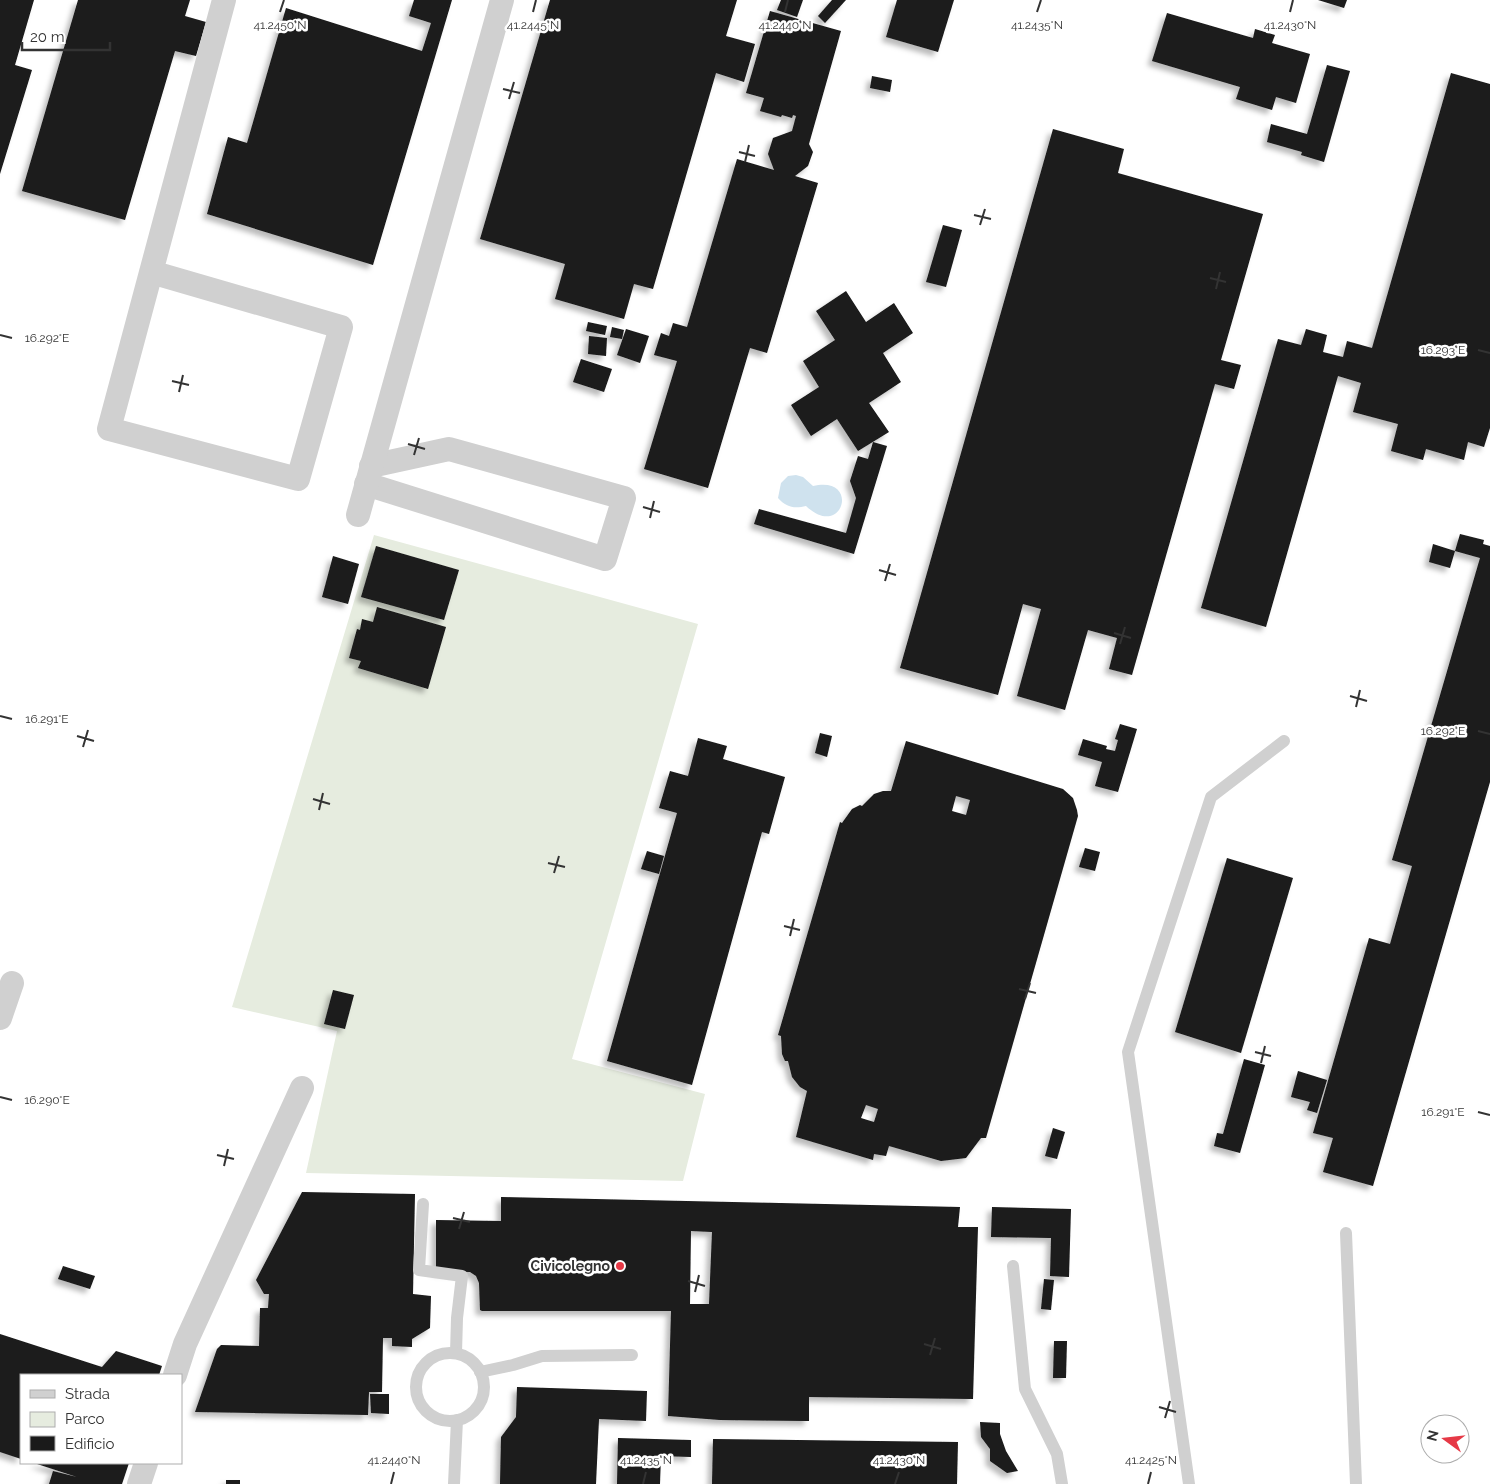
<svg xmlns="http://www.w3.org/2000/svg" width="1490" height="1484" font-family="Raleway,sans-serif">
	<defs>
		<filter id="shadow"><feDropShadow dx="-4.5" dy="4.5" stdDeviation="2.5" flood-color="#0004"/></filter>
	</defs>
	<rect width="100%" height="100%" fill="#fff"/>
	<polygon fill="#e6ecdf" points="374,535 698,624 572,1059 705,1094 683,1181 306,1173 337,1031 232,1007"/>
	<path fill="#cfe2ee" d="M796 475 803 477 813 486C861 475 843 541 806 506 794 509 786 507 778 498L781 483 788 476Z"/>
	<g fill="#1a1a1a" fill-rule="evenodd" filter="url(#shadow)">
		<polygon points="0,0 34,0 15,65 32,70 0,174"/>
		<polygon points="78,0 190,0 185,16 206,22 196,56 175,51 125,220 22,191"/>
		<polygon points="414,0 452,0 373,265 207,214 228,137 247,143 286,8 422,51 431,23 409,16"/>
		<polygon points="550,0 737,0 726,36 755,44 744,82 716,73 653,289 634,284 624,319 555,299 565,264 480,239"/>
		<polygon points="781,0 803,0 797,17 777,10"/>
		<polygon points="832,0 846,0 825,23 818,16"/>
		<polygon points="897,0 954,0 938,52 886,37"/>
		<polygon points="1318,0 1347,0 1344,8"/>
		<polygon points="770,11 841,31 809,144 813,152 808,166 795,176 818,183 767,353 750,348 708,488 644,469 677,361 654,355 661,333 669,336 673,323 687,327 737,159 774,170 768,154 773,138 792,131 796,116 793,115 792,118 782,115 781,117 760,111 764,98 746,93"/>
		<polygon points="1167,13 1253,38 1255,29 1275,35 1272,43 1310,54 1296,103 1276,97 1272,110 1236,99 1240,87 1152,61"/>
		<polygon points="1327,65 1350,71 1324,162 1301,155 1302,152 1267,142 1271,124 1307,134"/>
		<polygon points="1451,73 1490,84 1490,428 1484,447 1468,442 1464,460 1426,449 1423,460 1391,451 1398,424 1353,412 1361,383 1338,376 1266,627 1201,608 1278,339 1301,345 1306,329 1327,335 1323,352 1343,357 1347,341 1372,348"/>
		<polygon points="872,76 892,80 890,92 870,88"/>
		<polygon points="1053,129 1124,149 1118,173 1263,214 1221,360 1241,365 1234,389 1215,384 1132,675 1109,669 1117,638 1088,630 1065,710 1017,696 1041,609 1023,604 998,695 900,668"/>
		<polygon points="943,225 962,230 946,287 926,282"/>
		<polygon points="846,291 866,322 894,303 913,333 883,353 901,382 869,403 889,432 858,451 837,419 811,436 791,405 819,387 803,361 835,340 816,311"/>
		<polygon points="588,322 607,326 605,335 586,331"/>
		<polygon points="612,327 624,330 622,339 610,337"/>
		<polygon points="626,329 649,336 640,363 617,355"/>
		<polygon points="589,336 607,338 606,356 588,354"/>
		<polygon points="581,359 612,369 604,392 573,382"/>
		<polygon points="873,442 887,446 854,554 754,524 759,509 846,533 856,498 850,481 858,456 868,459"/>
		<polygon points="1460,534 1484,540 1483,544 1490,546 1490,782 1373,1186 1323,1172 1333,1138 1313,1133 1369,938 1390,944 1412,866 1392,860 1480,558 1455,551 1450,568 1429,562 1433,544 1455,551"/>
		<polygon points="376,546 459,570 444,620 361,597"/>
		<polygon points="333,556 359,564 348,604 322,597"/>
		<polygon points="377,607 446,627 428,689 358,668 361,661 349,658 357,629 360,630 362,619 373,622"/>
		<polygon points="1120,724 1137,729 1118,792 1095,786 1102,762 1078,755 1083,739 1107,746 1106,749 1115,751 1118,740 1115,739"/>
		<polygon points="820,733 832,736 827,757 815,753"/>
		<polygon points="698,738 727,746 723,759 785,777 769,834 762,832 692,1085 607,1061 677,813 659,808 670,771 688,776"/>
		<path d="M906 741 1063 789 1073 798 1077 810 1078 816 986 1138H981L966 1158 941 1161 889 1146 886 1156 874 1154 873 1160 796 1137 807 1091 800 1087 792 1077 788 1061H785L782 1054 781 1036 778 1035 840 822 842 823 852 809 860 805 862 806 874 794 883 791H891ZM956 796 970 800 966 815 952 811ZM866 1105 878 1109 874 1122 861 1118Z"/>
		<polygon points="1085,848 1100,852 1095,871 1079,867"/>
		<polygon points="647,851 664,856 659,874 641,869"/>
		<polygon points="1227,858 1293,878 1241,1053 1175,1032"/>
		<polygon points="333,990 354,995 345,1029 324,1024"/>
		<polygon points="1244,1059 1265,1065 1240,1153 1214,1146 1217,1133 1223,1134"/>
		<polygon points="1298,1071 1327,1080 1317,1113 1307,1110 1310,1102 1291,1097"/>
		<polygon points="1053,1128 1065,1132 1057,1159 1045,1156"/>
		<polygon points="302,1192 415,1194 413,1294 431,1296 430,1328 412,1339 412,1347 392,1346 392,1338 383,1338 382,1392 369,1392 368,1415 195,1412 217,1349 221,1345 259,1346 260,1308 268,1308 269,1294 264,1294 256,1280"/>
		<path d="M501 1197 960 1207 958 1227H978L973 1399 809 1397V1421L720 1420 668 1416 671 1311H482L480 1310 479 1283 476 1276 470 1272 436 1271V1220L501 1221ZM691 1231 712 1232 709 1304H690Z"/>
		<polygon points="992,1207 1071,1209 1069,1277 1050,1276 1051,1238 991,1237"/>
		<polygon points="63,1266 95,1276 90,1289 58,1279"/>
		<polygon points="1044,1279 1054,1280 1051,1310 1041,1309"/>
		<polygon points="0,1334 102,1367 116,1351 162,1366 159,1375 21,1375 21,1459 0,1452"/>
		<polygon points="1054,1341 1067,1341 1066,1378 1053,1378"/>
		<polygon points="517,1387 647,1391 646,1421 599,1419 596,1484 500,1484 501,1437 516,1417"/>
		<polygon points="370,1394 389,1394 389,1414 371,1413"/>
		<polygon points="980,1422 1000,1423 1000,1434 1006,1451 1018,1471 1007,1473 990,1461 990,1449 981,1437"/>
		<polygon points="618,1438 691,1440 691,1457 661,1456 660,1484 617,1484"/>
		<polygon points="713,1439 958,1442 957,1484 712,1484"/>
		<polygon points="34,1463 129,1463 122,1484 49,1484 53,1471 77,1477"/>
		<rect x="226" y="1480" width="14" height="4"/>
	</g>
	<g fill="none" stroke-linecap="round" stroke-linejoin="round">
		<g stroke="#d0d0d0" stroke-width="12">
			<polyline points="423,1204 419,1270 462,1276 457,1318 456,1353"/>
			<polyline points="1346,1233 1356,1484"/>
			<polyline points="1013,1266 1025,1389 1057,1454 1062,1484"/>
			<circle cx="450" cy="1387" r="34"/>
			<polyline points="480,1372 513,1365 542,1356 632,1355"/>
			<polyline points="454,1484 457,1420"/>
			<polyline points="1189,1484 1128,1052 1211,797 1284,741"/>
		</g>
		<g stroke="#d0d0d0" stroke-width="24">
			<polyline points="151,272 341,327 298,479 109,429 224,0"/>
			<polyline points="366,484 605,559 624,498 449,449 371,466"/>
			<polyline points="358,515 502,0"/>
			<polyline points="0,1018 12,983"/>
			<polyline points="175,1375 185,1344 302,1088"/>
			<polyline points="139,1484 146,1463"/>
		</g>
	</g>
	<path fill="none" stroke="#333" stroke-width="2" d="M280 12 284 0M533 12 536 0M785 12 788 0M1037 12 1041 0M1290 12 1293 0M503 89 520 93M509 99 514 82M739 152 755 156M745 162 749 145M974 215 991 219M980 225 985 209M1210 278 1226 282M1216 289 1220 272M0 335 12 338M1478 350 1490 353M172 381 189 385M179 392 183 375M408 444 425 449M414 455 419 438M643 507 660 512M650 518 654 501M879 570 896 575M885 581 890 564M1114 633 1131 638M1120 644 1125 627M1350 696 1367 701M1356 707 1360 690M0 716 12 719M1478 731 1490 734M77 736 94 741M83 747 88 730M313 799 330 804M319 810 323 793M548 863 565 867M554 873 559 856M784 926 800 930M790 936 794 919M1019 989 1036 993M1025 999 1030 983M1255 1052 1271 1056M1261 1063 1265 1046M0 1097 12 1100M1478 1112 1490 1115M217 1155 234 1159M224 1166 228 1149M453 1218 470 1222M459 1229 464 1212M688 1281 705 1286M695 1292 699 1275M924 1344 941 1349M930 1355 935 1338M1159 1407 1176 1412M1165 1418 1170 1401M391 1484 394 1472M643 1484 646 1472M895 1484 899 1472M1148 1484 1151 1472"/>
	<circle fill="#e63946" stroke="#fff" stroke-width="2" cx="620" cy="1266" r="5"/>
	<g text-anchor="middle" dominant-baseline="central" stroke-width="5" stroke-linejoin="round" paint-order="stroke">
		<g font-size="14" font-weight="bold" fill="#333" stroke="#fff" text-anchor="end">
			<text x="610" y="1266">Civicolegno</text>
		</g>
	</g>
	<g font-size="12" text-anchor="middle" fill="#333" stroke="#fff" stroke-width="5" stroke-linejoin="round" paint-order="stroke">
		<text x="533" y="29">41.2445°N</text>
		<text x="785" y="29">41.2440°N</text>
		<text x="1037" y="29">41.2435°N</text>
		<text x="1290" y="29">41.2430°N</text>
		<text x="280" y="29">41.2450°N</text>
		<text x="47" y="342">16.292°E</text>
		<text x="1443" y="354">16.293°E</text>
		<text x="47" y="723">16.291°E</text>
		<text x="1443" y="735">16.292°E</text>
		<text x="47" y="1104">16.290°E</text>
		<text x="1443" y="1116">16.291°E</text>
		<text x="394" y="1464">41.2440°N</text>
		<text x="646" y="1464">41.2435°N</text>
		<text x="899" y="1464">41.2430°N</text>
		<text x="1151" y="1464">41.2425°N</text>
	</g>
	<rect x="20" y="1374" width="162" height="90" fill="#ffffff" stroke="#adadad"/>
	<rect x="30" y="1390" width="25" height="8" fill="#d0d0d0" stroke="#adadad"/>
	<text x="65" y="1399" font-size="15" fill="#333333">Strada</text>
	<rect x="30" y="1412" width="25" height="15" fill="#e6ecdf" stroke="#adadad"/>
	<text x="65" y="1424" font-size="15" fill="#333333">Parco</text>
	<rect x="30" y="1436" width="25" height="15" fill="#1a1a1a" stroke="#adadad"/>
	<text x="65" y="1449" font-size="15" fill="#333333">Edificio</text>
	<g transform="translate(1445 1439) rotate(285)"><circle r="24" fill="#ffffff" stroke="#adadad"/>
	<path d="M0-4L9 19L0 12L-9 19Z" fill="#e63946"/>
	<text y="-8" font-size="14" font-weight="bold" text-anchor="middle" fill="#333333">N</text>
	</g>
	<path d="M22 42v8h88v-8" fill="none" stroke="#333333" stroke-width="2.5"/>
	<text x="30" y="42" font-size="15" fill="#333333" stroke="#ffffff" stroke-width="4" paint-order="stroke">20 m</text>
</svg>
